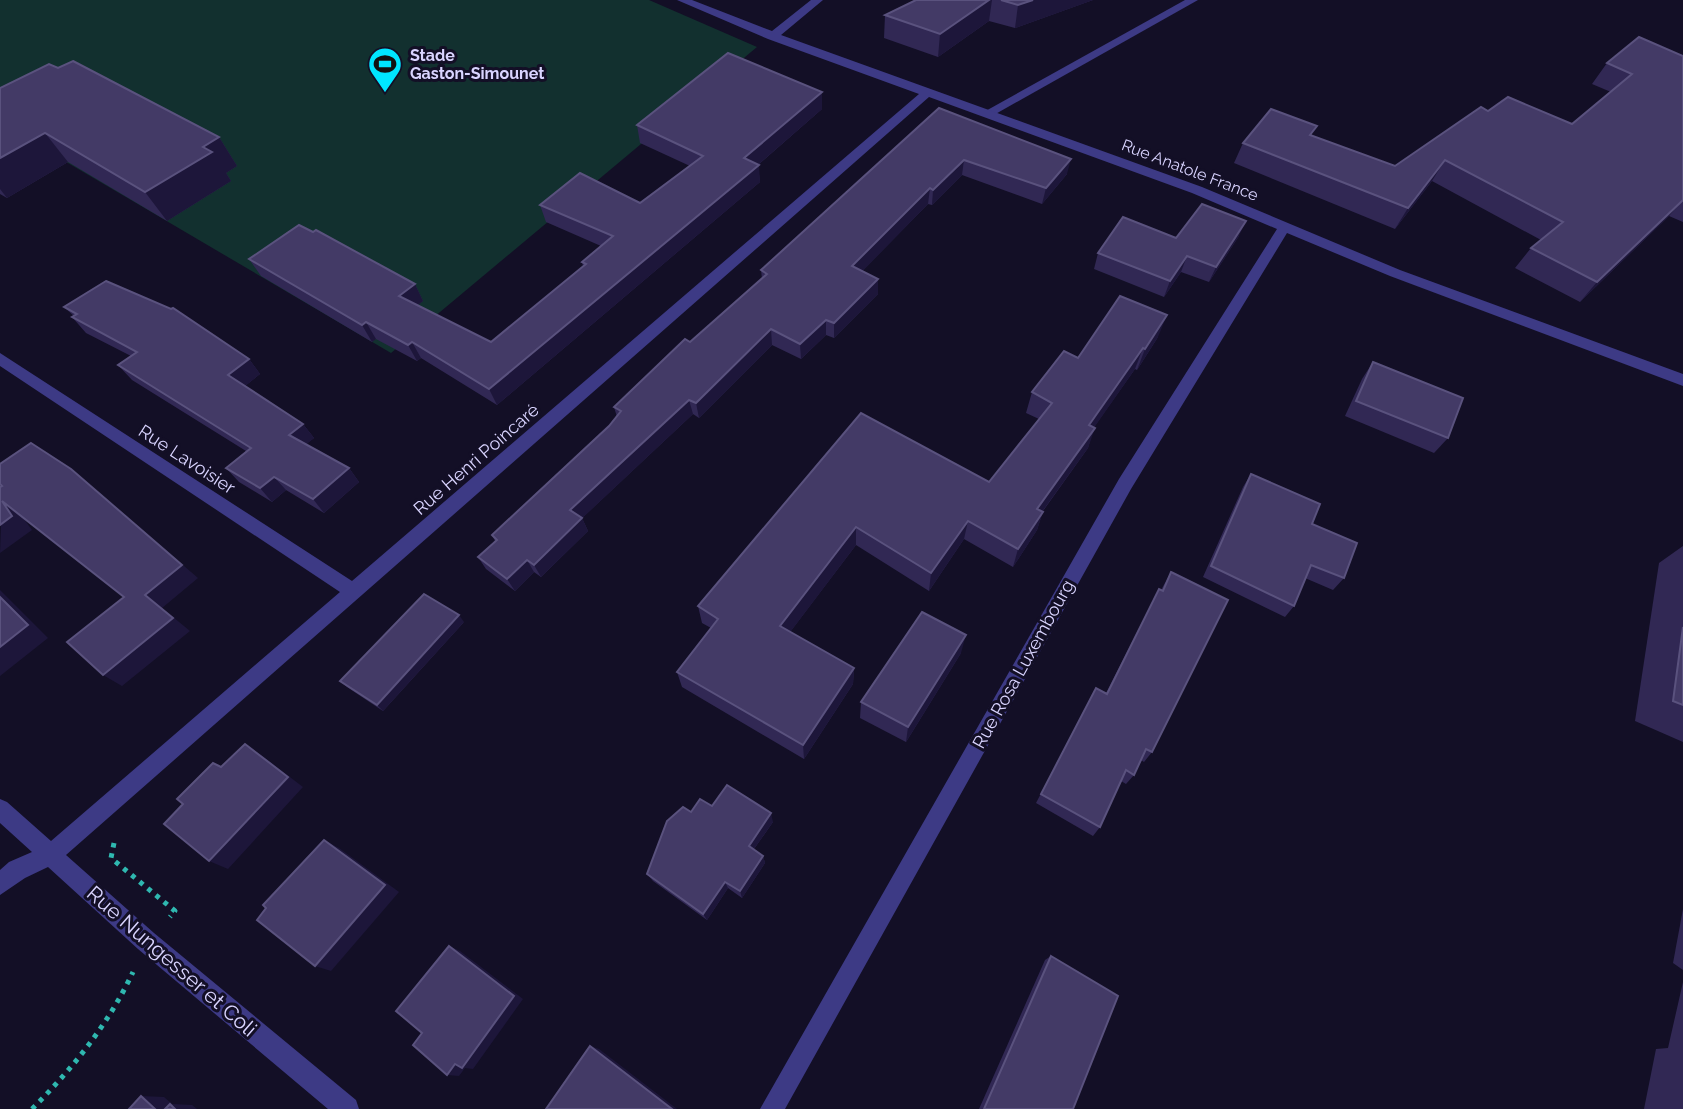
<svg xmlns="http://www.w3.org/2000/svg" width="1683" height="1109" font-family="Raleway,sans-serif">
	<rect width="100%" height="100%" fill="#130f26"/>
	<polygon fill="#12302f" points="0,0 649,0 757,47 391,353 0,123"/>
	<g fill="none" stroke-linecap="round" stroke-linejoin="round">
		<g stroke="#2fb8b0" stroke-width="5" stroke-dasharray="4.5 6" stroke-linecap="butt">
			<polyline points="114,843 111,858 175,911 170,917"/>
			<path d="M32 1109C73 1068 108 1025 133 972"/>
		</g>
		<polygon fill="#3d3a85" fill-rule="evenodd" points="1185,0 1198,0 992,116 982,113"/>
		<polygon fill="#3d3a85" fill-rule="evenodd" points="677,0 692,0 772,31 811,0 823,0 781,35 1202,187 1400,270 1683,374 1683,386 1390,276 1287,233 1131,489 785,1109 760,1109 1119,479 1277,229 1192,193 929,97 66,855 154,933 356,1100 359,1109 328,1109 138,949 48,867 25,878 0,895 0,870 9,862 32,852 0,823 0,799 7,802 51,841 340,592 0,366 0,353 352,581 919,94 768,39"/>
	</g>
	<g fill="#312854">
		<polygon points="916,0 1093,0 1015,28 989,21 938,57 884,38 885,15"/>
		<polygon points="1683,56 1683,222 1669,216 1580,302 1515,268 1531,248 1541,240 1432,181 1395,229 1234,163 1243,143 1312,136 1395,166 1488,111 1572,124 1611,92 1592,84 1607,63"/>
		<polygon points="58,68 219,137 237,166 226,173 231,181 167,221 68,162 7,198 0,194 0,88"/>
		<polygon points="939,108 1067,174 1042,204 962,175 932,205 928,204 862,271 878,294 834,338 826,335 801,359 772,345 699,418 693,414 582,518 588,531 541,577 534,572 515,591 486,569 478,557 495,541 492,535 609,426 617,417 614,407 762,279 761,270"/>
		<polygon points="822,109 758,165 760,182 497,405 421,358 417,361 376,339 372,342 261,276 249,259 415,284 423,301 418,305 491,342 583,266 582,262 601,246 546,222 540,205 640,203 690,166 640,143 637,125"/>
		<polygon points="1239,236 1209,282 1181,272 1164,297 1094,269 1098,253 1176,238"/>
		<polygon points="64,307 249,359 260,374 245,386 303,424 314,438 306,444 349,468 359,482 324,513 286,490 272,502 239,482 226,468 246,451 132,380 118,365 131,356 86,333 72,317 74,316"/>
		<polygon points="1158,337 1137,370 1135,369 1094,427 1088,448 1043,511 1037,530 1013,567 964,539 929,591 856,545 790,632 854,668 853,684 804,759 682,687 677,672 711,628 702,623 698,606 861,413 989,482 1039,419 1026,413 1032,392 1078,358"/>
		<polygon points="1373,362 1448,438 1434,453 1345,416 1362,379"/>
		<polygon points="1251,474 1312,524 1344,578 1333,590 1305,578 1294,606 1285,617 1203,577 1243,487"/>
		<polygon points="1683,546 1683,742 1635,721 1659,563"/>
		<polygon points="1171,572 1152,752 1144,762 1141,760 1134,775 1126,784 1121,781 1100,827 1093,836 1036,803 1096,688 1106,693 1152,603 1159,589 1161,590"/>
		<polygon points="464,622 383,711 347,687 340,681"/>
		<polygon points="961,653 906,742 860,718 861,702"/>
		<polygon points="712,806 773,822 754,849 763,856 765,863 742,898 728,888 707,920 653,881 647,874 691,812"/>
		<polygon points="1683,909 1683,970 1673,963"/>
		<polygon points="1051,956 1073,1109 979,1109 1045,960"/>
		<polygon points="1683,982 1683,1109 1644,1109 1656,1049 1668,1048"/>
	</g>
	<g fill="#1d163a">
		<polygon points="989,0 992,0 989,21 938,57 940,34"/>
		<polygon points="1033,0 1093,0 1015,28 1018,5"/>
		<polygon points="822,92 822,109 745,176 744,158"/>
		<polygon points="45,133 68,162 7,198 0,189 0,158"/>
		<polygon points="219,137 237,166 226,173 231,181 167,221 145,192 203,147"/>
		<polygon points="1071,159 1067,174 1042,204 1046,188"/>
		<polygon points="964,160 962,175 932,205 933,190"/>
		<polygon points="1445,160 1432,181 1395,229 1408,208"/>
		<polygon points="759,165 760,182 497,405 489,389"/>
		<polygon points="930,188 928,204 852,282 852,266"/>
		<polygon points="1683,200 1669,216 1580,302 1597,282"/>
		<polygon points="1246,221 1239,236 1209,282 1216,267"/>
		<polygon points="1187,256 1181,272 1164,297 1170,281"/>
		<polygon points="878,279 878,294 834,338 834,323"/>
		<polygon points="415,284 423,301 408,313 399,296"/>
		<polygon points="1167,315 1158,337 1137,370 1145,349"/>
		<polygon points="826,320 826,335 801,359 800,344"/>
		<polygon points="366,322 376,339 372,342 362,325"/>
		<polygon points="771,329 772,345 699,418 696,403"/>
		<polygon points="412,342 421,358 417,361 408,345"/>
		<polygon points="1143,348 1135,369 1082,445 1089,425"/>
		<polygon points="249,359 260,374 240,390 228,375"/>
		<polygon points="689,400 693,414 576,524 570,510"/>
		<polygon points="303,424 314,438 301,449 289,435"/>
		<polygon points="1095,428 1088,448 1031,527 1037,509"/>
		<polygon points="349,468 359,482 324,513 313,499"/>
		<polygon points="71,469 198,578 162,608 190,631 122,686 103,675 145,595"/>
		<polygon points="274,477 286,490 272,502 260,488"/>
		<polygon points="2,501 21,515 32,530 0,553"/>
		<polygon points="1043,512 1037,530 1013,567 1018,549"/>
		<polygon points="582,518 588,531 541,577 534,565"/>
		<polygon points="968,521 964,539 929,591 931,573"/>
		<polygon points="856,527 856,545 782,643 780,626"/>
		<polygon points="527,560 534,572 515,591 507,579"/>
		<polygon points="0,590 48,638 0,676"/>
		<polygon points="459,615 464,622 383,711 377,705"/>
		<polygon points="966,635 961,653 906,742 908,727"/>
		<polygon points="854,668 853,684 804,759 803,745"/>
		<polygon points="245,744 261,755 303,787 228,869 209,861"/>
		<polygon points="771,813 773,822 751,853 749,846"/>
		<polygon points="324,840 339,848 399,892 331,971 315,966"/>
		<polygon points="763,856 765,863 742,898 740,891"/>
		<polygon points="725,882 728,888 707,920 703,914"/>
		<polygon points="449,946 460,951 523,999 473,1069 465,1068 459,1076 447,1075"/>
		<polygon points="590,1046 599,1049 677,1109 672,1109"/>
		<polygon points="141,1096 164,1097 172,1104 192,1105 197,1109 155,1109"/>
	</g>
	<g fill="#433a66" stroke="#5a527e" stroke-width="2">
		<polygon points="916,0 989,0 940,34 885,15"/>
		<polygon points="1001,0 1033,0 1018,5"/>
		<polygon points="1639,37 1683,56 1683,200 1597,282 1531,248 1563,222 1445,160 1408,208 1243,143 1271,109 1317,126 1310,135 1395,166 1481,107 1488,111 1508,97 1572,124 1632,74 1607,63"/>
		<polygon points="728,53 822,92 744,158 759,165 489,389 412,342 408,345 366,322 362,325 249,259 299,225 313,232 316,230 415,284 399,296 491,342 586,264 582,262 613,236 540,205 580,173 640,203 703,156 637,125"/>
		<polygon points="73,61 219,137 203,147 212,152 145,192 45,133 0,158 0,88 49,64 58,68"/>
		<polygon points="939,108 1071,159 1046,188 964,160 933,190 930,188 852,266 878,279 834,323 826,320 800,344 771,329 696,403 689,400 570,510 582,518 534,565 527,560 507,579 478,557 497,540 492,535 609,426 621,411 614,407 685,339 690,342 767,274 761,270"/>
		<polygon points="1202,204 1246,221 1216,267 1187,256 1170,281 1098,253 1123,217 1176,238"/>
		<polygon points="106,281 171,309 173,308 249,359 228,375 303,424 289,435 349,468 313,499 274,477 260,488 226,468 251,448 118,365 137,352 72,317 77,314 64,307"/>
		<polygon points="1120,296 1167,315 1145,349 1143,348 1089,425 1095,428 1037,509 1043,512 1018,549 968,521 931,573 856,527 780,626 854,668 803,745 677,672 718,619 698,606 861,413 989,482 1052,403 1032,392 1064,351 1078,358"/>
		<polygon points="1373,362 1463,398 1448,438 1356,401"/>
		<polygon points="31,443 71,469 182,565 145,595 173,618 103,675 67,642 124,597 2,501 12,516 0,525 0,487 2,486 0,484 0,464"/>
		<polygon points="1251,474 1320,504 1312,524 1357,543 1344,578 1311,565 1294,606 1211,566"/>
		<polygon points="1171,572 1228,600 1152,752 1146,749 1134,775 1126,770 1100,827 1041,794 1096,688 1107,694 1159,589 1163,591"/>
		<polygon points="424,594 459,615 377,705 340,681"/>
		<polygon points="0,597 28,625 0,647"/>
		<polygon points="922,612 966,635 908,727 861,702"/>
		<polygon points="1683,627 1683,705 1673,701"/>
		<polygon points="245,744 288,777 209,861 164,824 183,804 177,799 213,763 221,767"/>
		<polygon points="727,785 771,813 749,846 763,856 740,891 725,882 703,914 647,874 667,821 683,807 691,812 700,799 712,806"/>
		<polygon points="324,840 385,885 315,966 257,920 266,908 263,905"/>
		<polygon points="449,946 514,996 462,1068 455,1064 447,1075 413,1045 422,1033 396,1011"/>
		<polygon points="1051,956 1118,996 1073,1109 984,1109"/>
		<polygon points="590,1046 672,1109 546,1109"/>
		<polygon points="141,1096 155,1109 129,1109"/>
		<polygon points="170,1104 175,1109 165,1109"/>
	</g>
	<defs>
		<g id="stadium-pin" transform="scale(1.75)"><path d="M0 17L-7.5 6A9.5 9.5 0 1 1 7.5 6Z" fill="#00e5ff" stroke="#130f26"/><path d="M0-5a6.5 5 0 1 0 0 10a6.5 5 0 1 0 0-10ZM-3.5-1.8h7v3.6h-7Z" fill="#111"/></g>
	</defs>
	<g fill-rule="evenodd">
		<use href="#stadium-pin" x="385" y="64"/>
	</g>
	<g text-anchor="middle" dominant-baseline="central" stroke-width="6" stroke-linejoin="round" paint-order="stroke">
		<g font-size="16" font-weight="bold" fill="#d9d4ff" stroke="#130f26" text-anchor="start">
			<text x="410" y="55">Stade<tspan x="410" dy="18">Gaston-Simounet</tspan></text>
		</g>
		<g font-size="16" fill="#d9d4ff" stroke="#130f26">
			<text transform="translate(1190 170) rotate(21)">Rue Anatole France</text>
		</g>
		<g font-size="18" fill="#d9d4ff" stroke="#130f26">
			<text transform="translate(187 459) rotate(33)">Rue Lavoisier</text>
			<text transform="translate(476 459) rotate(-41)">Rue Henri Poincaré</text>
			<text transform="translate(1023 664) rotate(-61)">Rue Rosa Luxembourg</text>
		</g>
		<g font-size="21" fill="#d9d4ff" stroke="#130f26">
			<text transform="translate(172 961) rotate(41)">Rue Nungesser et Coli</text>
		</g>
	</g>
</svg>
